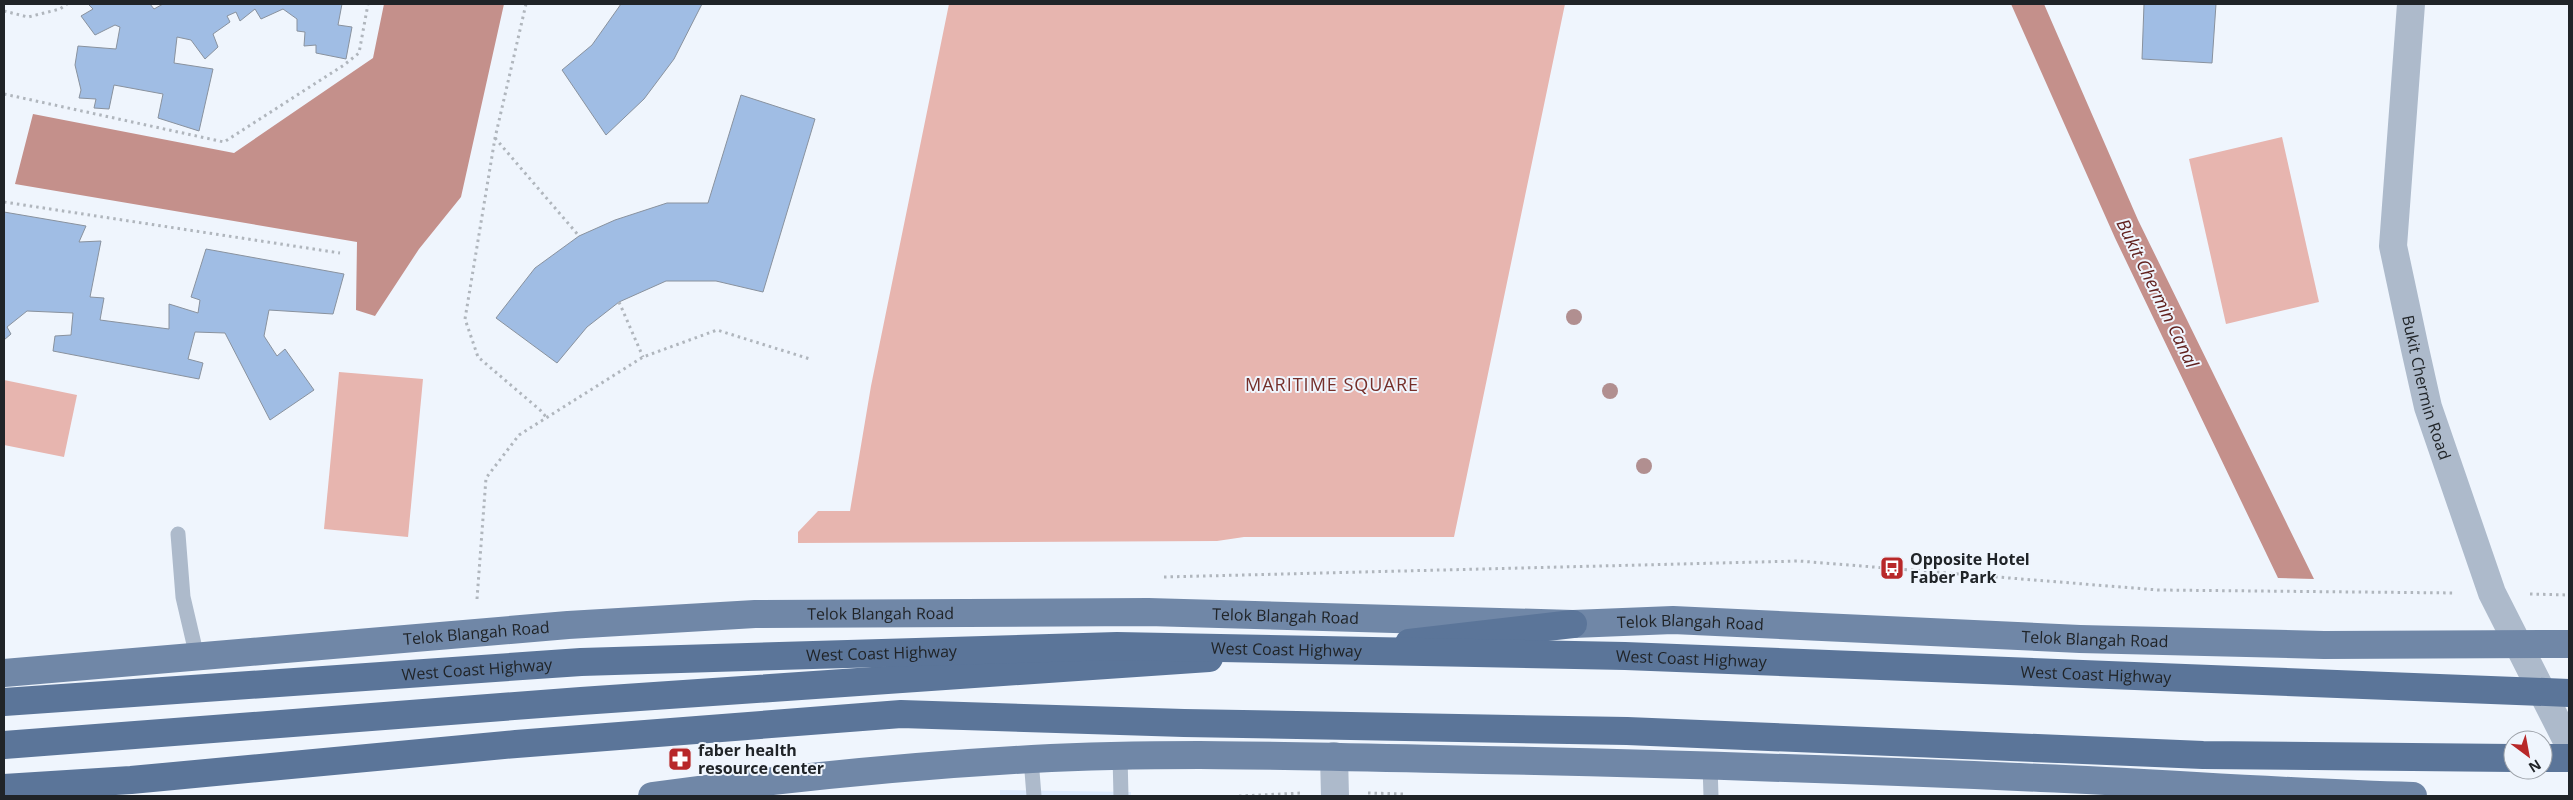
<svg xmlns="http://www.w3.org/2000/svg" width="2573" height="800" font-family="'Open Sans',sans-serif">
	<rect width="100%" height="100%" fill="#eff5fd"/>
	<polygon fill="#dceafd" points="1000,790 1131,792 1131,796 1000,796"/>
	<g fill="#e7b5af">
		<polygon points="949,4 1565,4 1454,537 1244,537 1217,541 798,543 798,532 818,511 850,511 871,386"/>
		<polygon points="2282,137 2319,302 2226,324 2189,159"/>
		<polygon points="339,372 423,379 408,537 324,529"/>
		<polygon points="4,380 77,395 64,457 4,445"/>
	</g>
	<g fill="#c4908b">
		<polygon points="384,4 504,4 461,197 419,249 375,316 356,310 357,242 15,184 33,114 234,153 373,58"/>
		<polygon points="2011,4 2044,4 2138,220 2314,579 2278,578 2115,238"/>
	</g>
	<g fill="#a0bde4" stroke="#89929e">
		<polygon points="88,4 150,4 154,9 163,4 342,4 338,25 352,27 346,59 316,53 316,45 304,46 305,32 297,31 297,19 283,9 261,19 255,9 240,21 236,12 227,16 230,22 213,34 218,47 205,59 191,40 177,37 174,63 213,69 199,131 158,118 163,94 114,85 109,109 94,108 96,99 79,98 81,90 75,65 78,46 116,49 120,27 115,25 95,35 81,16 93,9"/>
		<polygon points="621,4 702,4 674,59 644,99 606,135 562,70 592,45"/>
		<polygon points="2144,4 2216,4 2212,63 2142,59"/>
		<polygon points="741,95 815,119 763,292 716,281 666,281 619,302 587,327 557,363 496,318 535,268 579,236 615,220 667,203 708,203"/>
		<polygon points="4,212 86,226 79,242 101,241 90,297 104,298 100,320 169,329 169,304 198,313 200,300 191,297 206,249 344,274 333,314 269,310 264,336 277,356 285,349 314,390 270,420 225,333 195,332 188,359 203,363 199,379 53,351 55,336 71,335 73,313 27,311 7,327 11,334 4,340"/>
	</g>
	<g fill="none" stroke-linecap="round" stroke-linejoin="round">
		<g stroke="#b0b6bd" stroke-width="3" stroke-dasharray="2.5 4" stroke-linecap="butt">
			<polyline points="526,4 495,138 465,319 478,357 540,410 547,418"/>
			<polyline points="4,11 28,17 60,9 67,4"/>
			<polyline points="4,94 224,142 344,65 359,53 368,4"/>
			<polyline points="495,138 579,236"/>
			<polyline points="4,202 340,253"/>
			<polyline points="619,302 643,357"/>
			<polyline points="1164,577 1799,561 2158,590 2456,593"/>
			<polyline points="2530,594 2569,595"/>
			<polyline points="477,599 486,478 519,435 643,357 717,330 810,359"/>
			<polyline points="1368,793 1404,794"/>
			<polyline points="1239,796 1302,793"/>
		</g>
		<g stroke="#adbacb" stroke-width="15">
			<polyline points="178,534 183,597 197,657"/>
			<polyline points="1120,756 1121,796"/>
			<polyline points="1031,759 1034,796"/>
			<polyline points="1710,766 1711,796"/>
		</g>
		<g stroke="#adbacb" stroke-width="28">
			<path id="s1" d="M2411 4 2393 246 2415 349 2428 407 2492 593 2569 745"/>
			<polyline points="1334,756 1335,796"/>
		</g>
		<g stroke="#7087a7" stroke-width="28">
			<path id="s2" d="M4 673 568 625 755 614 1148 612 1573 624 1673 620 2080 639 2324 645 2569 644"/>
			<path d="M652 796C778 779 905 766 1032 759 1167 752 1304 756 1439 759 1640 763 1841 769 2041 778 2165 783 2289 793 2413 796"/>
		</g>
		<g stroke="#5b7599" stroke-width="28">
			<polyline points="1409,643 1573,624"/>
			<polyline points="4,745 581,701 1209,658"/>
			<polyline points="2543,758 2569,758"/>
			<polyline points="4,788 131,780 516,744 901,714 1184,723 1627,731 2203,755 2513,758"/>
		</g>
		<path stroke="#5b7599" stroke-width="28" id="s3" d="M4 702 581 662 1117 646 1625 656 2569 693"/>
	</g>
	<g fill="#b18f90">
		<circle cx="1574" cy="317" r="8"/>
		<circle cx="1610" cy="391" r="8"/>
		<circle cx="1644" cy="466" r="8"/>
	</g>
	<defs>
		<g id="bus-square" transform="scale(1.25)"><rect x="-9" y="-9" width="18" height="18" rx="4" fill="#b82829" stroke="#eff5fd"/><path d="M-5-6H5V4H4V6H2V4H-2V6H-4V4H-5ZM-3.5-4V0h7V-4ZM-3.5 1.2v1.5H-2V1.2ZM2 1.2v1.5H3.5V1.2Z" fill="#fff"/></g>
		<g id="pharmacy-square" transform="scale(1.25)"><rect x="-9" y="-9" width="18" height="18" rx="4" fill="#b82829" stroke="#eff5fd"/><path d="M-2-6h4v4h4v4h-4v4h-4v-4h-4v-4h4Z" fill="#fff"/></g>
	</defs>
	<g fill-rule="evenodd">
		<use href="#bus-square" x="1892" y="568"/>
		<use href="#pharmacy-square" x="680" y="759"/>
	</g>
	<g text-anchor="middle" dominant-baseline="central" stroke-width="4" stroke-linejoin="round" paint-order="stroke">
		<g font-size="16" fill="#202428" stroke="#eff5fd">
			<text stroke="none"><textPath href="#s1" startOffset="388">Bukit Chermin Road</textPath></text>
			<text stroke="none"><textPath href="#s2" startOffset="879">Telok Blangah Road</textPath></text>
			<text stroke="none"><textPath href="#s2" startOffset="1284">Telok Blangah Road</textPath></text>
			<text stroke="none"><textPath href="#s2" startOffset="1689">Telok Blangah Road</textPath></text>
			<text stroke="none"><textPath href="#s2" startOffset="474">Telok Blangah Road</textPath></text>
			<text stroke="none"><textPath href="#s2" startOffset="2094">Telok Blangah Road</textPath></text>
			<text stroke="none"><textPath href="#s3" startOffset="1284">West Coast Highway</textPath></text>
			<text stroke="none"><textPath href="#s3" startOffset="879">West Coast Highway</textPath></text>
			<text stroke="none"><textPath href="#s3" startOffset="1689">West Coast Highway</textPath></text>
			<text stroke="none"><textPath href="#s3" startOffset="474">West Coast Highway</textPath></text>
			<text stroke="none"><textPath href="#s3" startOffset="2094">West Coast Highway</textPath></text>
		</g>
		<g font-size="16" font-weight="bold" fill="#202428" stroke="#eff5fd" text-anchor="start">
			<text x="1910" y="559">Opposite Hotel<tspan x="1910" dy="18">Faber Park</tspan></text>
			<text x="698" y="750">faber health<tspan x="698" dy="18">resource center</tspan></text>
		</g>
		<g font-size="18" font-style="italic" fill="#61211e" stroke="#eff5fd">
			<text transform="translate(2158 293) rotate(64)">Bukit Chermin Canal</text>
		</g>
		<g font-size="18" letter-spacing="1" fill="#752f2a" stroke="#eff5fd">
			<text x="1332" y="384">MARITIME SQUARE</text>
		</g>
	</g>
	<rect width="2573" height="800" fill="none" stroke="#202428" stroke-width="10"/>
	<g transform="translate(2528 755) rotate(148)"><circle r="24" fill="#eff5fd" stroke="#9ca1a8"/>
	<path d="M0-4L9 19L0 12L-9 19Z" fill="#b82829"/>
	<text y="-8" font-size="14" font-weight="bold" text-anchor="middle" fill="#202428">N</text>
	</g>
</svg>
